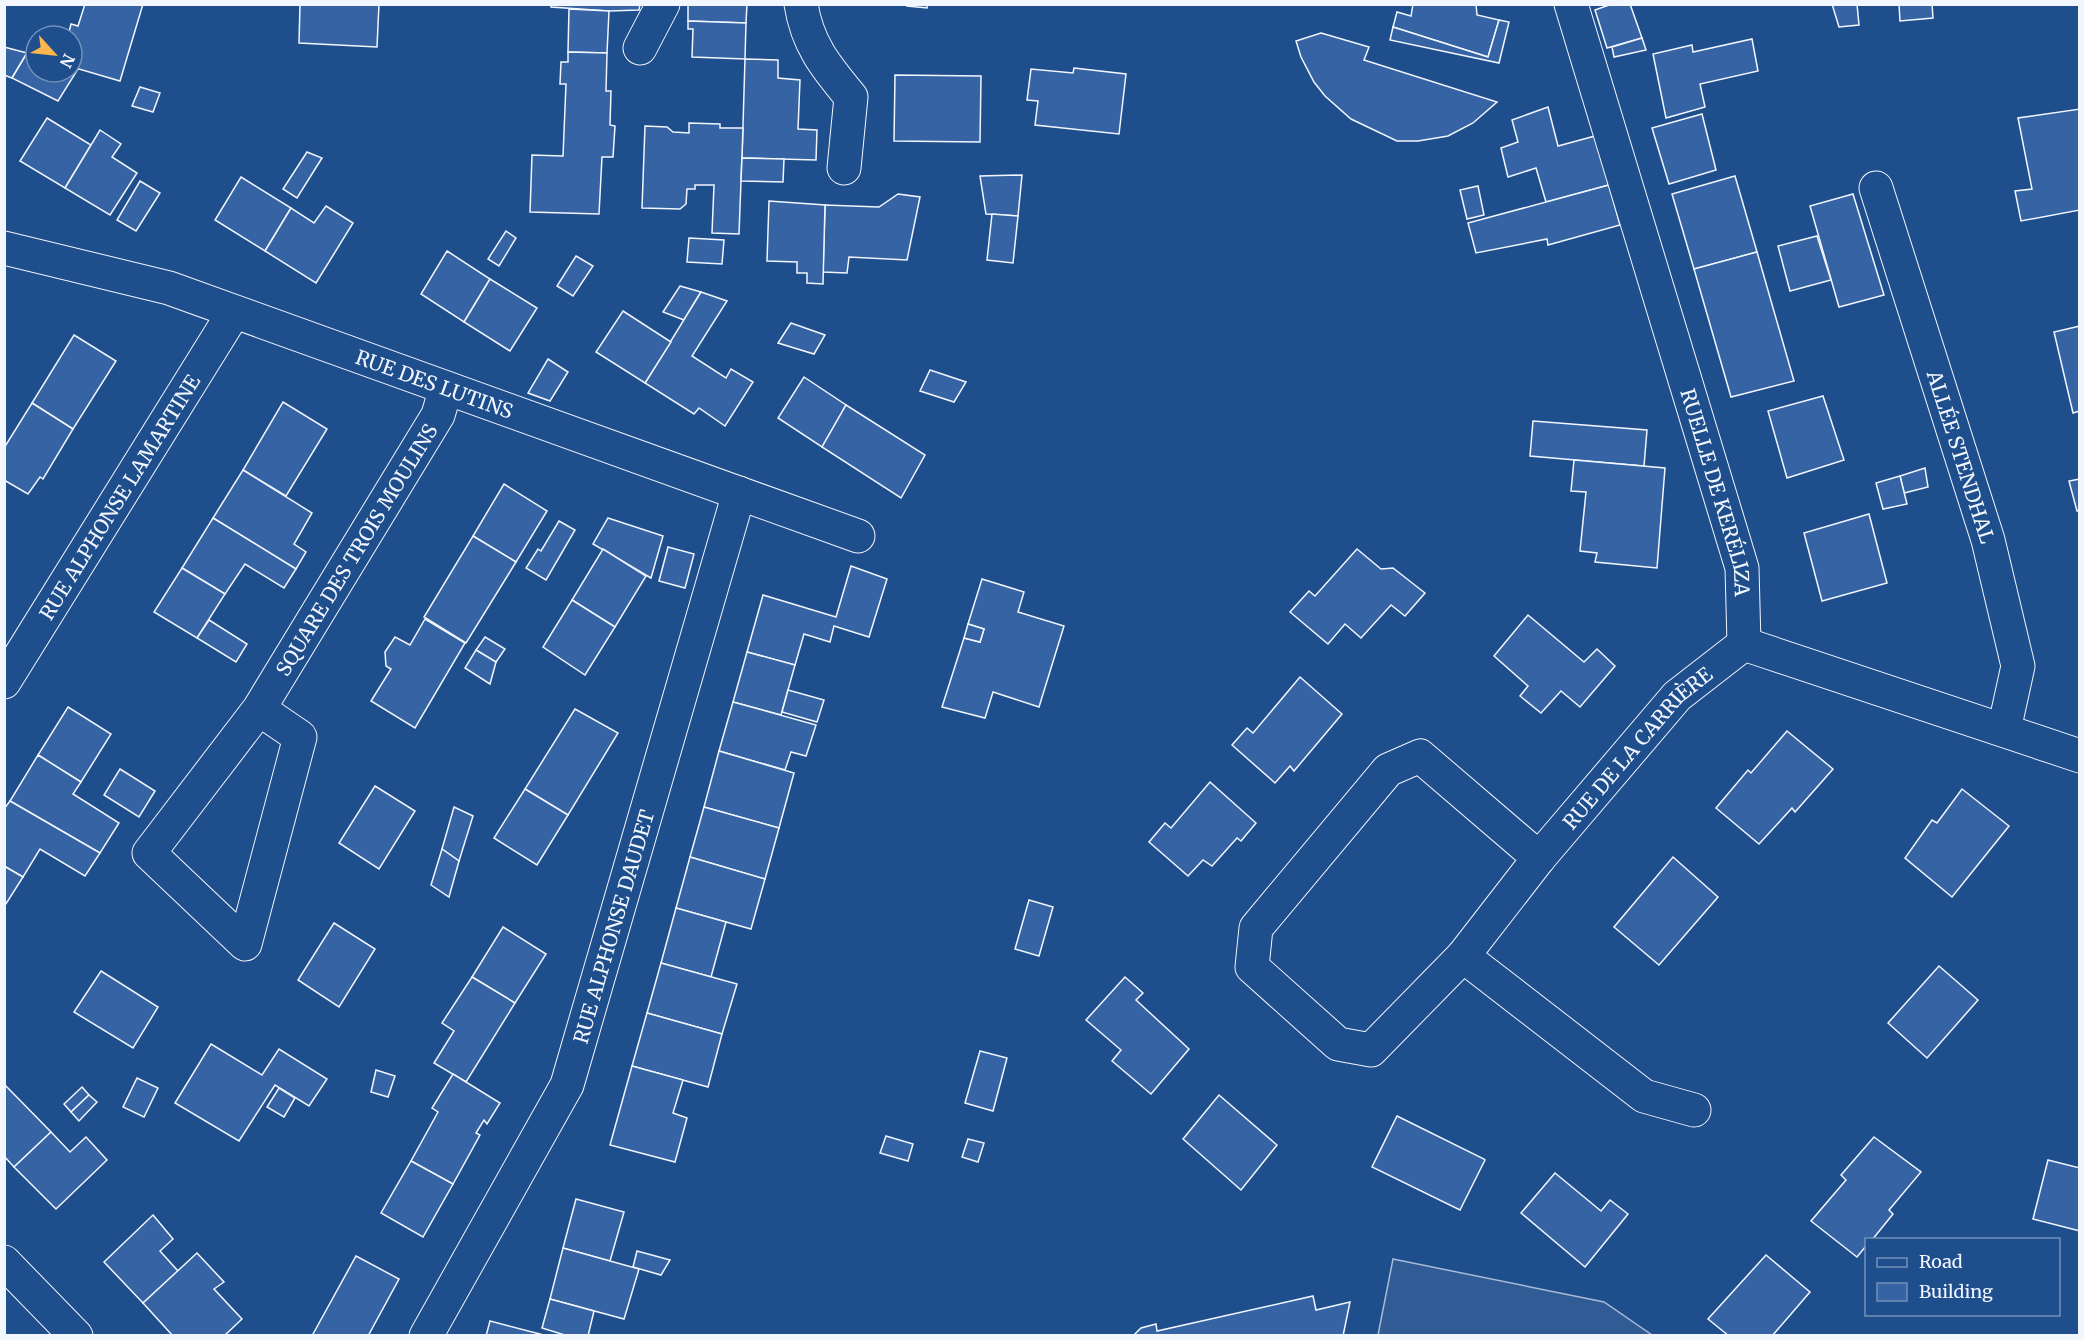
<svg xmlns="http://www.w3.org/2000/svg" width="2084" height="1340" font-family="Merriweather,serif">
	<rect width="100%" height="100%" fill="#1f4e8c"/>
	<polygon fill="#305b95" stroke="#a8bbd7" stroke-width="1.5" points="1393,1259 1604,1302 1652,1335 1378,1335"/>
	<g fill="#3563a3" stroke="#f2f6ff" stroke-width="1.5">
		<polygon points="85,4 143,4 120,81 72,67 72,36 68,36 71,24 78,26"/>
		<polygon points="300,4 379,4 377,47 299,43"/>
		<polygon points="551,4 640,4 639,10 609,11 551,7"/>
		<polygon points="688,4 747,4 746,23 688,21"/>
		<polygon points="907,4 927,4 927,8 907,6"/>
		<polygon points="1413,4 1476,4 1477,15 1499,20 1488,57 1393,27 1397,12 1411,16"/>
		<polygon points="1612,4 1630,4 1642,38 1607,48 1595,10"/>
		<polygon points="1832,4 1857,4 1859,25 1839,27"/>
		<polygon points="1899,4 1932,4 1933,18 1900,21"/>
		<polygon points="569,9 609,11 607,53 568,52"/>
		<polygon points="1499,20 1509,22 1499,63 1390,40 1393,27 1488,57"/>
		<polygon points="688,21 746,23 745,59 692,57 693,29 688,29"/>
		<polygon points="1321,33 1369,47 1364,60 1497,102 1473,123 1448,136 1418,141 1397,141 1351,119 1325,96 1314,82 1301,57 1296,41"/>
		<polygon points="1642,38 1646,50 1614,57 1612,47"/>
		<polygon points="1752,39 1758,71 1700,84 1705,107 1666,118 1653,54 1692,45 1693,52"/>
		<polygon points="4,47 27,53 12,78 4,75"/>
		<polygon points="568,52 607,53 606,91 611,91 610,125 615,126 613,157 602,157 599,214 530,212 532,155 563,156 566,84 560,84 561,62 568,62"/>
		<polygon points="27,53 36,56 36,72 72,72 72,67 78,69 58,101 12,78"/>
		<polygon points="745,59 778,60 778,78 800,80 798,129 817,130 816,160 742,158"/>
		<polygon points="1074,68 1126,74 1119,134 1035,125 1038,101 1027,100 1031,69 1073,73"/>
		<polygon points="895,75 981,76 980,142 894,141"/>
		<polygon points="140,87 160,93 153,112 132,106"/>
		<polygon points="1548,107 1558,146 1595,136 1609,185 1546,202 1536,168 1508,177 1501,148 1518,142 1512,120"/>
		<polygon points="2080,109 2080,210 2021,221 2015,191 2032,189 2018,118"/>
		<polygon points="1702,114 1716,170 1669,184 1652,128"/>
		<polygon points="47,118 91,145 65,188 20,161"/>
		<polygon points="689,123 720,124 720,128 743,128 739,234 712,233 714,185 695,185 695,189 687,189 686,204 680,209 642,208 645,126 667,127 673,132 689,133"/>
		<polygon points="100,130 121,144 112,157 137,173 110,215 65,188"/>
		<polygon points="307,152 322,158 297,198 283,189"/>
		<polygon points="742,158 784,159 783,182 741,181"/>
		<polygon points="1022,175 1018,216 986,214 980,176"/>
		<polygon points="1735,176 1757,252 1694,269 1672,194"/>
		<polygon points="241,177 291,208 265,251 215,220"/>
		<polygon points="140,181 160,193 136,231 117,220"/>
		<polygon points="1609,185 1620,225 1548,245 1547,239 1476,253 1468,223"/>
		<polygon points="1478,186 1484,215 1467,219 1460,190"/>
		<polygon points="898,194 920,197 907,260 849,257 847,273 823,272 825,205 879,207"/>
		<polygon points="1853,194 1884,295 1839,307 1810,206"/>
		<polygon points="769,201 825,205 823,284 807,283 807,273 797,273 797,262 767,261"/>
		<polygon points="326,206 353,223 316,283 265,251 291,208 314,223"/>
		<polygon points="992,214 1018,216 1013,263 987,260"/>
		<polygon points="506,231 516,238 499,266 488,259"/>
		<polygon points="1817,236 1831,280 1790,291 1778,246"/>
		<polygon points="689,238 724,240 722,264 687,262"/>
		<polygon points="447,251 490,279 464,322 421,294"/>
		<polygon points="1757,252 1794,381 1731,397 1694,269"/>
		<polygon points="576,256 593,266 573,296 557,286"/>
		<polygon points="490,279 537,308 510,351 464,322"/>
		<polygon points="680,286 701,292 684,320 663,312"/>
		<polygon points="701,292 727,301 692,356 726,378 731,369 753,382 725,426 699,408 694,414 645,383"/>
		<polygon points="623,311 671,342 645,383 596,352"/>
		<polygon points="791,323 825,335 814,354 778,343"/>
		<polygon points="2080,326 2080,411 2073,413 2054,332"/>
		<polygon points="74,335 116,361 73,429 32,403"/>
		<polygon points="548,359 568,372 550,401 528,393"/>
		<polygon points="930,370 966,382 954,402 920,391"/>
		<polygon points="804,377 846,405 822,447 778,418"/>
		<polygon points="1823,396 1844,460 1787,478 1768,411"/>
		<polygon points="283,402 327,429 286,496 243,470"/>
		<polygon points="32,403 73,429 43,479 40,477 28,494 4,480 4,448"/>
		<polygon points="846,405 925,455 901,498 822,447"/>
		<polygon points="1533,421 1647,430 1644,466 1530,456"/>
		<polygon points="1574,460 1665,468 1657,568 1595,562 1597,553 1580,551 1586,492 1571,491"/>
		<polygon points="1925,468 1928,487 1904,493 1900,476"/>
		<polygon points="243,470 312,513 294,544 306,552 296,569 213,518"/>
		<polygon points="1900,476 1907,504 1883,509 1876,483"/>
		<polygon points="2080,479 2080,510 2077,511 2069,481"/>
		<polygon points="504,484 547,511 516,562 473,536"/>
		<polygon points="1869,514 1887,583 1822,601 1804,533"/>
		<polygon points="213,518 296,569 284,588 245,564 225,594 182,568"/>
		<polygon points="608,518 663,536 651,578 593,544"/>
		<polygon points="559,521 575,530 546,580 526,568 538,549 541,551"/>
		<polygon points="473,536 516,562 466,643 424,617"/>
		<polygon points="668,547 694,554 685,588 659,581"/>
		<polygon points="603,549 646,576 615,627 572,600"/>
		<polygon points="1357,549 1381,569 1393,568 1425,593 1405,616 1391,605 1361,638 1345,624 1328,644 1290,612 1309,591 1315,596"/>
		<polygon points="851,566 887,579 869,637 834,626 830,642 804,634 795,665 747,652 763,595 836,617"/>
		<polygon points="182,568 225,594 197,638 154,612"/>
		<polygon points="982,579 1024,592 1018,612 1064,626 1039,707 993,692 985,718 942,707 964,638 980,642 984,629 968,624"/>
		<polygon points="572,600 615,627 585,675 543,647"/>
		<polygon points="1528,615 1584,662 1597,649 1615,666 1580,707 1561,691 1541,713 1520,696 1528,686 1494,656"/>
		<polygon points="425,619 465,643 415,728 371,701 391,669 386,666 385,652 395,637 410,645"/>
		<polygon points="209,620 247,644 236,662 197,638"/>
		<polygon points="968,624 984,629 980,642 964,638"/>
		<polygon points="485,637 505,649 496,662 476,650"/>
		<polygon points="476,650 496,662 490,684 465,668"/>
		<polygon points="747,652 795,665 781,715 733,702"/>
		<polygon points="1300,677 1342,714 1294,771 1290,766 1275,783 1232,745 1247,728 1253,733"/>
		<polygon points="788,690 824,700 817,722 782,712"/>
		<polygon points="733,702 816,725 806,756 791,752 785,770 719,751"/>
		<polygon points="68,707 111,734 81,782 38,755"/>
		<polygon points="575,709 618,733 568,815 525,789"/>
		<polygon points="1787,731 1833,769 1795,812 1792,808 1759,844 1716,808 1748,770 1751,773"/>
		<polygon points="719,751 794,773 779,828 704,807"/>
		<polygon points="38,755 81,782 73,794 119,823 100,853 10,801"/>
		<polygon points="120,769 155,791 139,817 104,795"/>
		<polygon points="1210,782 1256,823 1241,841 1237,838 1212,866 1203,860 1188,876 1149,842 1165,823 1171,828"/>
		<polygon points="375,786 415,811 379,869 339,843"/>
		<polygon points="525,789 568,815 537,865 494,838"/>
		<polygon points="1962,789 2009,826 1952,897 1905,858 1932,820 1937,823"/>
		<polygon points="10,801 100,853 85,876 40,849 23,877 4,866 4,809"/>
		<polygon points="454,807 473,816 459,861 442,849"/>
		<polygon points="704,807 779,828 765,879 690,857"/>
		<polygon points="442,849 459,861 449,897 431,885"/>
		<polygon points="690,857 765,879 751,929 676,908"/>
		<polygon points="1673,857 1718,897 1659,965 1614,927"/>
		<polygon points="4,866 23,877 4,907"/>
		<polygon points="1029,900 1053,907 1039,956 1015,949"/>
		<polygon points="676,908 726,922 711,977 661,963"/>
		<polygon points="334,923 375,949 339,1007 298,980"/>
		<polygon points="503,927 546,954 515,1003 472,977"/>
		<polygon points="661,963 737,984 722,1034 647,1013"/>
		<polygon points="1939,966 1978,1000 1927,1058 1888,1023"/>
		<polygon points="101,971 158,1007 133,1048 74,1012"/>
		<polygon points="472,977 515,1003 466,1082 434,1063 454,1031 442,1023"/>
		<polygon points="1125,977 1143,993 1136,1000 1189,1049 1151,1094 1112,1061 1121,1050 1086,1020"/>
		<polygon points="647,1013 722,1034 708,1087 632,1066"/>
		<polygon points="211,1044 262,1075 279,1049 327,1079 309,1106 275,1085 239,1141 175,1103"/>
		<polygon points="980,1051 1007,1058 993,1111 965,1103"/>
		<polygon points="632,1066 683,1080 673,1113 687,1118 675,1162 610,1145"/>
		<polygon points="376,1070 395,1076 388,1097 371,1092"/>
		<polygon points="453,1074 500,1103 487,1124 484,1120 476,1133 480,1135 453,1184 411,1161 438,1112 432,1108"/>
		<polygon points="137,1078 158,1088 144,1117 123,1107"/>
		<polygon points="4,1084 51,1132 14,1167 4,1156"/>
		<polygon points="82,1087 89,1095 71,1112 64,1104"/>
		<polygon points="279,1088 295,1098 284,1117 267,1107"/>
		<polygon points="89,1095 97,1102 79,1121 71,1112"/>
		<polygon points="1219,1095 1277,1145 1241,1190 1183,1139"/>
		<polygon points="1397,1116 1484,1159 1485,1160 1460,1210 1372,1167"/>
		<polygon points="51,1132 70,1152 86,1137 107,1160 56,1209 14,1167"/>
		<polygon points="886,1136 913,1144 908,1161 880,1153"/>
		<polygon points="1874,1137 1921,1172 1889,1210 1893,1214 1872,1240 1866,1240 1866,1246 1857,1257 1811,1221 1846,1180 1841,1175"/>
		<polygon points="968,1139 984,1143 978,1162 962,1157"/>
		<polygon points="2048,1160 2080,1168 2080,1231 2033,1219"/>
		<polygon points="411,1161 453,1184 423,1237 381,1213"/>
		<polygon points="1555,1173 1601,1211 1610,1200 1628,1214 1585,1267 1521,1213"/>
		<polygon points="576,1199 624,1212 610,1261 563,1248"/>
		<polygon points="153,1215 173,1239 160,1251 178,1271 143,1303 104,1262"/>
		<polygon points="563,1248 639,1269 624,1319 550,1299"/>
		<polygon points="637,1251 670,1260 661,1275 633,1267"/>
		<polygon points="197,1253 224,1282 214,1289 242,1319 224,1336 173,1336 143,1303"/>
		<polygon points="1766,1255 1810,1292 1772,1336 1729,1336 1708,1319"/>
		<polygon points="356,1256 399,1279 368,1336 315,1336 313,1334"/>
		<polygon points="1313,1296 1316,1310 1350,1302 1343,1336 1133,1336 1141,1328 1156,1324 1157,1331"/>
		<polygon points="550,1299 594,1311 588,1336 568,1336 542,1328"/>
		<polygon points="490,1321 544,1335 544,1336 486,1336"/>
	</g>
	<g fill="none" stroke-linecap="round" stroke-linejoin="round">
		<g stroke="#f2f6ff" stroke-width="35">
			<g id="minor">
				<path d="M801 4C807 44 826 67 851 97L844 168"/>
				<path id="s1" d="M1571 4 1742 568 1744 644"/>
				<polyline points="640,48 663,4"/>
				<path id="s2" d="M1876 188 1988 540 2018 666 2004 730"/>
				<path id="s3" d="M4 248 169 288 858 536"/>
				<polyline points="1744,644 2080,756"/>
				<path id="s4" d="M4 682 234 312"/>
				<path id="s5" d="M259 709 300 737 245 944 149 853 259 709 438 415 446 388"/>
				<polygon points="1420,756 1539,858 1463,956 1371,1050 1338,1044 1252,967 1256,928 1388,770"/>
				<path id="s6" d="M1539 858 1677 696 1744 644"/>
				<polyline points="1463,956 1644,1096 1694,1110"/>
				<polyline points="4,1262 76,1336"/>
				<path id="s7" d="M426 1336 567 1085 739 493"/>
			</g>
		</g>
		<use href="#minor" stroke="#1f4e8c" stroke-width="33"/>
	</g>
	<g text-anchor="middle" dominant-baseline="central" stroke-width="4.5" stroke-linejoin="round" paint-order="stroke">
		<g font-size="20" fill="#f2f6ff" stroke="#1f4e8c">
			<text stroke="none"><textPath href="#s3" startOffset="452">RUE DES LUTINS</textPath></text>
			<text stroke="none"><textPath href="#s2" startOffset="282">ALLÉE STENDHAL</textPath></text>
			<text stroke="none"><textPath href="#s1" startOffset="510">RUELLE DE KERÉLIZA</textPath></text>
			<text stroke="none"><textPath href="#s4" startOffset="218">RUE ALPHONSE LAMARTINE</textPath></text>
			<text stroke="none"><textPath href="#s5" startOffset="764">SQUARE DES TROIS MOULINS</textPath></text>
			<text stroke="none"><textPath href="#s6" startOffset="148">RUE DE LA CARRIÈRE</textPath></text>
			<text stroke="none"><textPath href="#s7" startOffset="453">RUE ALPHONSE DAUDET</textPath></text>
		</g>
	</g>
	<rect width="2084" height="1340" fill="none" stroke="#f2f6ff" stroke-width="12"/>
	<rect x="1865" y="1238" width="195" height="78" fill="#1f4e8c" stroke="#7391ba" stroke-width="1.5"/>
	<rect x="1877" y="1258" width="30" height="9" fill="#1f4e8c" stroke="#7391ba" stroke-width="1.5"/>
	<text x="1919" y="1268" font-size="18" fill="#f2f6ff">Road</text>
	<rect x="1877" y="1283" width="30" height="18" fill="#3563a3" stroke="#7391ba" stroke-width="1.5"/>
	<text x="1919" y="1298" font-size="18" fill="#f2f6ff">Building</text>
	<g transform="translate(54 54) rotate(117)"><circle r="28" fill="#1f4e8c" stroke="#7391ba" stroke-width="1.5"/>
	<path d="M0-4.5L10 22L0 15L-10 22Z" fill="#ffb74d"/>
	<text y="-9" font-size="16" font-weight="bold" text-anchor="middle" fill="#f2f6ff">N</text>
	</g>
</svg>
